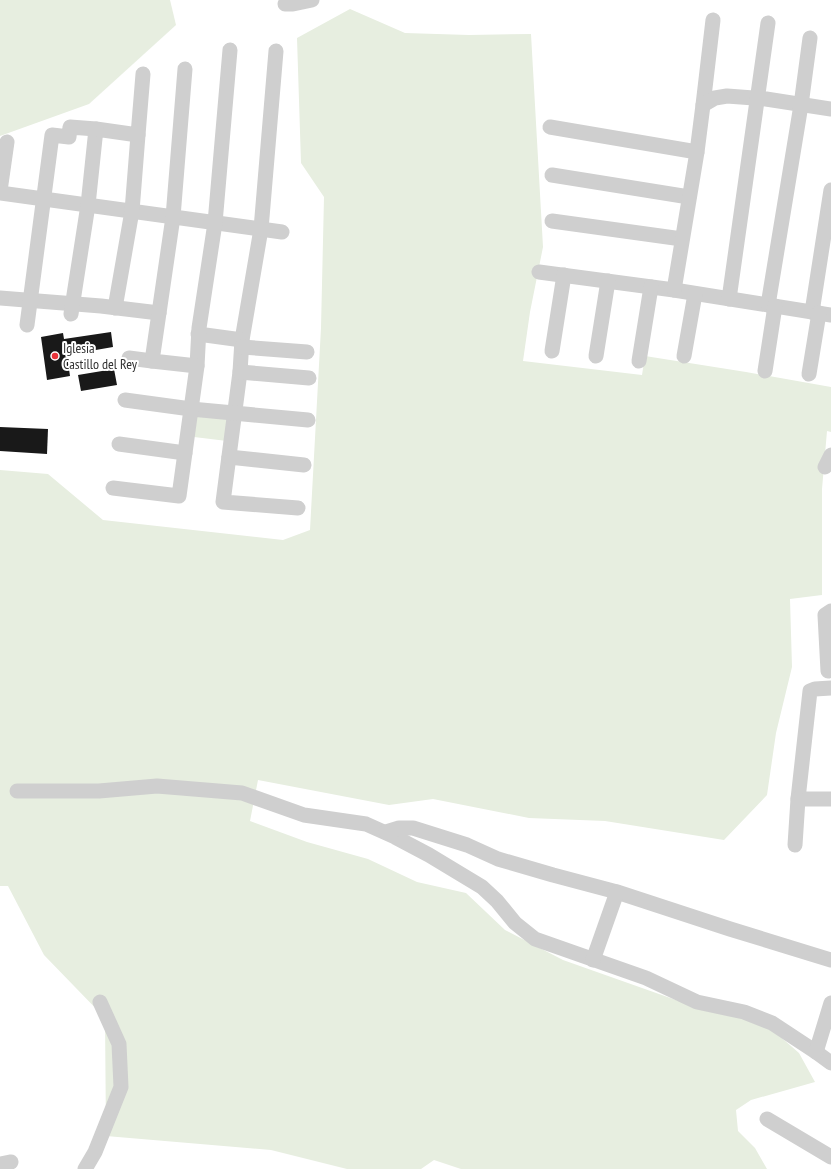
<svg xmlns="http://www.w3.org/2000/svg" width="831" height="1169" font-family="'PT Sans Narrow',sans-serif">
	<rect width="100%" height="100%" fill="#fff"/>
	<g fill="#e7eee0">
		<polygon points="0,0 170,0 176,25 89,104 0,136"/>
		<polygon points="350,9 405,33 469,35 531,34 543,247 530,312 523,361 642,375 645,356 746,372 831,387 831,432 827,431 822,489 822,595 790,599 792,667 776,733 767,795 724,840 605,821 529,818 433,799 389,805 258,780 250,821 307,842 368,859 417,882 466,893 505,930 563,960 707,1011 759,1018 799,1053 815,1082 751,1100 736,1110 738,1131 755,1148 767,1169 461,1169 434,1160 421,1169 347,1169 271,1150 106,1136 105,1018 44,955 8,886 0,886 0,470 48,474 103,520 283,540 310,530 321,328 324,197 301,163 297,38"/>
		<polygon points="197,416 230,419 227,441 194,437"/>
	</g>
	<g fill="#191919">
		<polygon points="111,332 113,347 67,355 70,376 47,380 41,337 63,333 64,339"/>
		<polygon points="114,369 117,385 81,391 78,375"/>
		<polygon points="0,427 48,429 47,454 0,451"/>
	</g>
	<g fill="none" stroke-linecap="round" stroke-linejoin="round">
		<g stroke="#cfcfcf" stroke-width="15">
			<polyline points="285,4 293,4 312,0"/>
			<polyline points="276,51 261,229 242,340 240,372 223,502 298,508"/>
			<polyline points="703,105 713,20"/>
			<polyline points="550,127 697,152"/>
			<polyline points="552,175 689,197"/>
			<polyline points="0,191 7,142"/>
			<polyline points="0,193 282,232"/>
			<polyline points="552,221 682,239"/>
			<polyline points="539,272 674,290 831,315"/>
			<polyline points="674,290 697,152 703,105 715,98 727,96 766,99 831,109"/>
			<polyline points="0,298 101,306 159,313"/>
			<polyline points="729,299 768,23"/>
			<polyline points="768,305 801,105 810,38"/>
			<polyline points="115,308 132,211 138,135"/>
			<polyline points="812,312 831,190"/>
			<polyline points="71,314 88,205 96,129 138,135 143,74"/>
			<polyline points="27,325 52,135 69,137 70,127 96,129"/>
			<polyline points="198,334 242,340"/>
			<polyline points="242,347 307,352"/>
			<polyline points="552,351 564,275"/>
			<polyline points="596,356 608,281"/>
			<polyline points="684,356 695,294"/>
			<polyline points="129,358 152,361"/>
			<polyline points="639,361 651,287"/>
			<polyline points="197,366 199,328 215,223 230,50"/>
			<polyline points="765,371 775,306"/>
			<polyline points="240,372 309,378"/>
			<polyline points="809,374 819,313"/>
			<polyline points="125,400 191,409 308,420"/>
			<polyline points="119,444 185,453"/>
			<polyline points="229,457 304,465"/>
			<polyline points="825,467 831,455"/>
			<polyline points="113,488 179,496 197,366 152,361 173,217 185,69"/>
			<polyline points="828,671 825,615 831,611"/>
			<polyline points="831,688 815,689 810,691 798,799 831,799"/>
			<polyline points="17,791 99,791 157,786 242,793 304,815 366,824 395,837 429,855 482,887 497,901 515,923 535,939 646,978 697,1002 744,1012 772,1023 816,1052 831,1063"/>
			<polyline points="386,832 399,828 413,828 467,845 498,859 553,875 617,892 730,929 831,960"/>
			<polyline points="795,845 798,799"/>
			<polyline points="593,960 617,892"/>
			<polyline points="816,1052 831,1003"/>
			<polyline points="767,1119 831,1157"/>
			<polyline points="0,1164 11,1162"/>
			<polyline points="85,1169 95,1152 121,1087 119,1044 100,1002"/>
		</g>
	</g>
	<circle fill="#e9333a" stroke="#fff" stroke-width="1.5" cx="55" cy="356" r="4"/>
	<g text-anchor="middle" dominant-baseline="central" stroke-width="4" stroke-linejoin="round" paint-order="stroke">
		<g font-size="14" fill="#323232" stroke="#fff" text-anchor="start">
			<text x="63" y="348">Iglesia<tspan x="63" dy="16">Castillo del Rey</tspan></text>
		</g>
	</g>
</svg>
